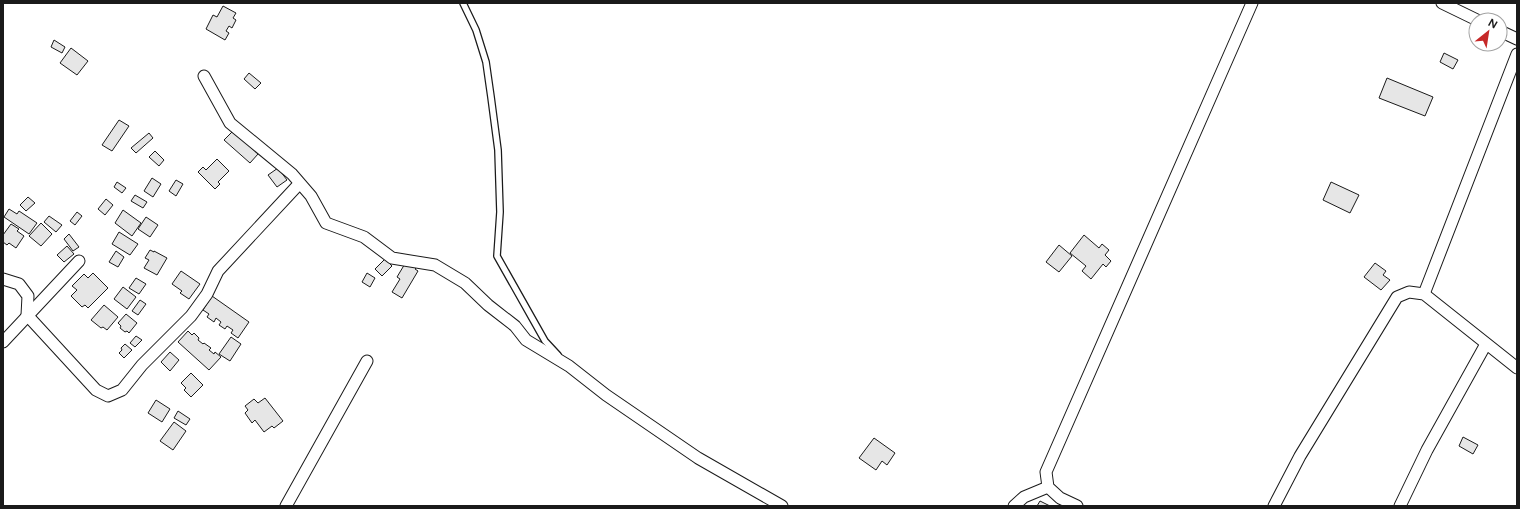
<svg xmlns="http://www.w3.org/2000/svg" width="1520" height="509" font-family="Figtree,sans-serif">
	<rect width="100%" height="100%" fill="#fff"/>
	<g fill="#e6e6e6" stroke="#1a1a1a">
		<polygon points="223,6 236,13 233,18 236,20 232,28 229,26 226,31 229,33 225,40 206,29 213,15 217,17"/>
		<polygon points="54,40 65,47 62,53 51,47"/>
		<polygon points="71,48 88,61 77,75 60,63"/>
		<polygon points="1444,53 1458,60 1453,69 1440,62"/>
		<polygon points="249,73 261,83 255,89 244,79"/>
		<polygon points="1387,78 1433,97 1425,116 1379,98"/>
		<polygon points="119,120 129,126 112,151 102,145"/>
		<polygon points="233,131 258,154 250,163 224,140"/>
		<polygon points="149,133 153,138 136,153 131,148"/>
		<polygon points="155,151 164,160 159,166 149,157"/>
		<polygon points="217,159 229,171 218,182 220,184 215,189 198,172 203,167 206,170"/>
		<polygon points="278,168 287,180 277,187 268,175"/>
		<polygon points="152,178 161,184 153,197 144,191"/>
		<polygon points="176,180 183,184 176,196 169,191"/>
		<polygon points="117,182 126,188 122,193 114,187"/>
		<polygon points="1331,182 1359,195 1350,213 1323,200"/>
		<polygon points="135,195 147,202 143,208 131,201"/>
		<polygon points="28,197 35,203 26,211 20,205"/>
		<polygon points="106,199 113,205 105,215 98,209"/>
		<polygon points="9,209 17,214 19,211 37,223 29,234 4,217"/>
		<polygon points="123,210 141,223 132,236 115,223"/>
		<polygon points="77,212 82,216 75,225 70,221"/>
		<polygon points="49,216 62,225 56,232 44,222"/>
		<polygon points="146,217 158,225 150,237 138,229"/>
		<polygon points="41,223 52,234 41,246 29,236"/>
		<polygon points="11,224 19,229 17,231 24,236 16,248 9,243 7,245 3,242 3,235"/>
		<polygon points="119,232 138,244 130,255 112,244"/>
		<polygon points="69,234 79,247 73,251 64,239"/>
		<polygon points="1084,235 1099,248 1102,244 1109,250 1105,255 1111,261 1106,267 1103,264 1091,279 1082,271 1086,266 1070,253"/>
		<polygon points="1059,245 1072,256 1059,272 1046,262"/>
		<polygon points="67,246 74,254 64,262 57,255"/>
		<polygon points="150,250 154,252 154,251 167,258 157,275 144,268 149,260 145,258"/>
		<polygon points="116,251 124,257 118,267 109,262"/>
		<polygon points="385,259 392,266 382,276 375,269"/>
		<polygon points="406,262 416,268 415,269 418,271 402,298 392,292 400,279 397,277"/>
		<polygon points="1375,263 1386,271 1383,275 1390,280 1381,290 1364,277"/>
		<polygon points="181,271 200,284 189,299 180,293 182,291 172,284"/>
		<polygon points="93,273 108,288 88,308 85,305 82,307 71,296 77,290 72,286 84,274 88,278"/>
		<polygon points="367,273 375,278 370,287 362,282"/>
		<polygon points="136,278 146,284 139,294 129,288"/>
		<polygon points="123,287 136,297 127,309 114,299"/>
		<polygon points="212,296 249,322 238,338 231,333 233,330 227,326 225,329 219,325 221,322 216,318 214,322 207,317 209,314 203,310"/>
		<polygon points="140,300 146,304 138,315 132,311"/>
		<polygon points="104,305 118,317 107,330 103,327 101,328 91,320"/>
		<polygon points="126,314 137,323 129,333 127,331 125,332 120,328 121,326 118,323"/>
		<polygon points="188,331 192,335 194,333 199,338 198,340 203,344 204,343 211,348 209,350 214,354 215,352 221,357 209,370 178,342"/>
		<polygon points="136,336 142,340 135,347 130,343"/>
		<polygon points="231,337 241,344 230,361 219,354"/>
		<polygon points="125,344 132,350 124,358 119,353 122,350 121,348"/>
		<polygon points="170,352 179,360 170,371 161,362"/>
		<polygon points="191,373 203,385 191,397 184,390 186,388 181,383"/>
		<polygon points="265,398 283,421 274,428 272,426 264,432 255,420 252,423 245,413 248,410 245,406 254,399 258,403"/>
		<polygon points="156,400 170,409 162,422 148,413"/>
		<polygon points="178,411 190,419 186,425 174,418"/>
		<polygon points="174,422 186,431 173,450 160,441"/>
		<polygon points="1463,437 1478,445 1473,454 1459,446"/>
		<polygon points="874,438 895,453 887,465 882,461 876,470 859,458"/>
		<polygon points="1040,501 1050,506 1037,506"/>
	</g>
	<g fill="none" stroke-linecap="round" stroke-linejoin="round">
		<g stroke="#1a1a1a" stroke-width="8">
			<polyline id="service" points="463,3 476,30 486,62 491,97 498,150 500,212 497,256 545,341 558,355"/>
		</g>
		<g stroke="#1a1a1a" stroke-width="13">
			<g id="minor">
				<polyline points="1442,3 1477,20"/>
				<polyline points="1500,31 1517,39"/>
				<polyline points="204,76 230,123 292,174 311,196 326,223 364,237 392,258 435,265 465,283 488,305 515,326 526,340 569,366 606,395 698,458 782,506"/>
				<polyline points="3,279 19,284 28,296 27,315 96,390 108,396 122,390 142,365 191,316 207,294 218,271 299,184"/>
				<polyline points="1424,294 1517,54"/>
				<polyline points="3,342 79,261"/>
				<polyline points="286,506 367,361"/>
				<polyline points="1014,506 1024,497 1048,487"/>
				<polyline points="1077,506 1060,498 1048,487 1046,472 1252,3"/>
				<polyline points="1274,506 1300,456 1397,297 1409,292 1424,294 1517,368"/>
				<polyline points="1400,506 1427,450 1486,344"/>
			</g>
		</g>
		<use href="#service" stroke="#fff" stroke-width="5.5"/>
		<use href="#minor" stroke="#fff" stroke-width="11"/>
	</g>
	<rect width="1520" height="509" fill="none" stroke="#1a1a1a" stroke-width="8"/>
	<g transform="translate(1488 32) rotate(30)"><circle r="19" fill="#ffffff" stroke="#a3a3a3"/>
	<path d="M0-3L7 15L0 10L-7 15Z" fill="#c62828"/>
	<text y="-6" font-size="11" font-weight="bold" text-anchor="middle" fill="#1a1a1a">N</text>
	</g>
</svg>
